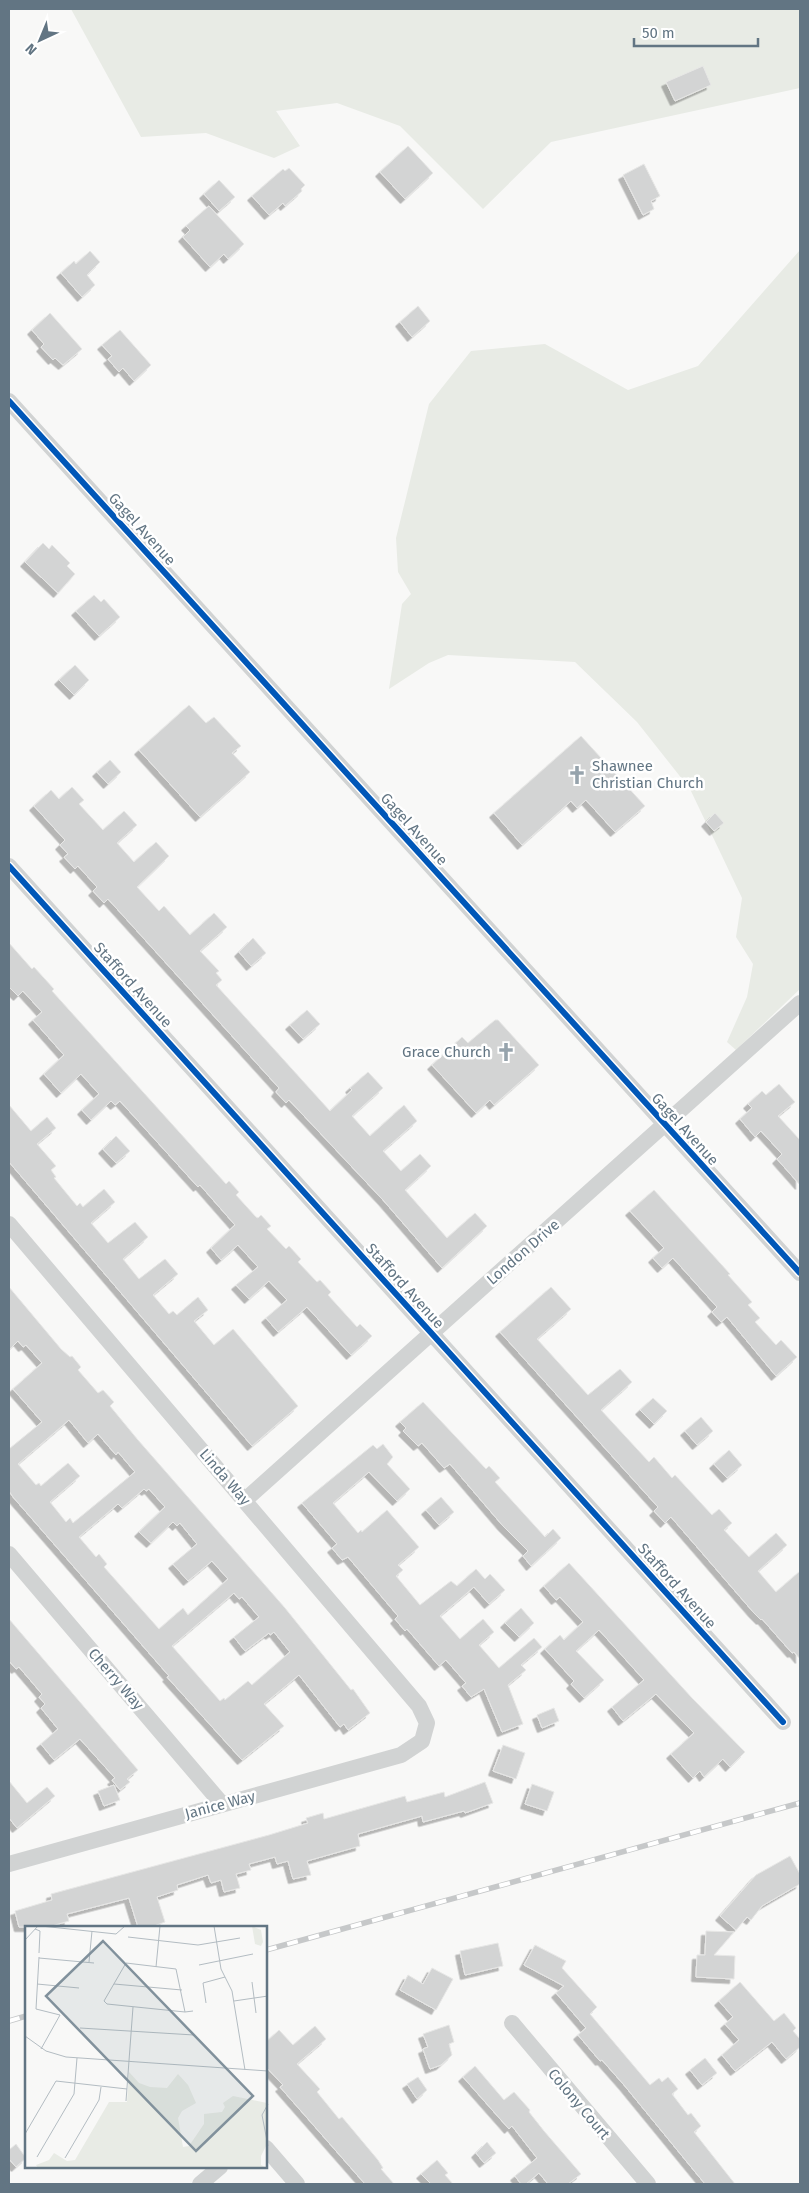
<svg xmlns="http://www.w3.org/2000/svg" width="809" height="2193" font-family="'Fira Sans',sans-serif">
	<defs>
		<filter id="shadow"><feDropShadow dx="-4.5" dy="4.5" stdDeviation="0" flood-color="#0004"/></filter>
	</defs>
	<rect width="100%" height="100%" fill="#f8f8f7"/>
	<g fill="#e8ebe5">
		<polygon points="71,9 800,9 800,88 551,142 483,209 400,126 337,103 276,111 300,146 274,158 206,133 141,137"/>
		<polygon points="800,250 800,989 736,1050 727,1042 747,997 753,964 736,937 742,898 690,789 637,722 575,662 448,655 429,663 389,689 402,604 411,594 398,572 396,538 429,404 471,351 545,344 628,390 698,366"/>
	</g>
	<g fill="#d3d4d4" stroke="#e7e7e6" fill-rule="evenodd" filter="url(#shadow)">
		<polygon points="703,66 711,85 675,101 666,82"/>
		<polygon points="408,146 433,173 405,199 380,172"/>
		<polygon points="644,164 660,196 651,201 654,209 643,215 623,175"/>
		<polygon points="289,168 305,185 301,189 302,191 285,206 283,203 269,215 252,196 283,169 285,171"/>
		<polygon points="219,180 235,197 219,211 204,194"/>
		<polygon points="209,206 244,244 228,259 224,254 210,267 183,237 190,230 186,226"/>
		<polygon points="90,251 100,262 87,275 95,285 82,297 61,273 74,261 76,264"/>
		<polygon points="418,306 430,321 412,337 400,322"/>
		<polygon points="50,313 82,349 63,365 55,358 53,360 41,347 44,344 32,330"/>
		<polygon points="120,330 151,365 134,381 123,368 119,372 108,359 112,356 102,345"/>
		<polygon points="43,543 49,549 52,545 70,563 67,566 75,574 58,593 25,562"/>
		<polygon points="94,595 101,602 104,599 120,617 99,636 76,611"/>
		<polygon points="75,665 89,680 74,695 59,680"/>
		<polygon points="189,705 206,723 214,717 241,746 232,753 250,772 200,817 139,750"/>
		<polygon points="581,736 645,806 615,832 586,800 577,808 571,801 522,845 494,813"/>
		<polygon points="110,760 121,772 108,784 97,772"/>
		<polygon points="72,787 84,800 79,804 103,830 124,811 137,825 117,843 134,862 156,842 169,856 137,887 159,911 164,906 190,935 214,913 227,927 200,951 219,971 216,973 222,980 216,985 330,1111 352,1090 350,1088 368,1072 383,1088 352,1116 370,1136 404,1105 417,1121 383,1151 401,1171 420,1154 431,1166 405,1190 447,1238 475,1213 487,1226 442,1268 383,1200 289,1100 286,1103 276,1092 279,1088 108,899 104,903 93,891 97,887 78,866 75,869 64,857 68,854 60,845 65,840 34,806 51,790 59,799"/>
		<polygon points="715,813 724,823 714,831 706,822"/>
		<polygon points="253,938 266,953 251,966 239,952"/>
		<polygon points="9,943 32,969 34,967 54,989 52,991 226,1184 229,1181 239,1192 236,1195 256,1217 258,1218 261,1215 271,1226 267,1229 286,1249 289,1246 301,1259 298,1262 317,1282 320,1280 331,1292 328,1295 357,1327 360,1324 372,1336 351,1355 307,1307 278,1332 266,1318 287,1300 269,1281 249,1299 236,1285 258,1267 238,1245 221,1260 211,1248 235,1225 200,1185 198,1187 120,1101 115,1105 111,1101 91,1120 82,1110 99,1094 81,1074 61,1093 44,1074 64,1055 33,1020 42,1012 23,991 18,996 9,987"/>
		<polygon points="307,1010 320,1024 303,1039 290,1025"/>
		<polygon points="495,1020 498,1020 539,1065 494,1105 490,1100 476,1113 432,1065 462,1037 468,1043"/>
		<polygon points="779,1084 795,1102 778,1116 800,1140 800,1185 777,1159 782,1154 761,1131 755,1137 740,1119 752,1108 748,1104 762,1091 766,1095"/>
		<polygon points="9,1105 31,1131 47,1117 56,1128 37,1144 56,1166 51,1170 56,1177 54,1178 77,1206 80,1203 83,1207 104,1189 115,1202 91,1223 108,1243 135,1222 148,1237 123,1259 139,1279 165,1259 178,1274 153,1295 169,1314 173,1311 177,1315 198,1297 208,1310 194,1321 214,1345 233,1329 298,1406 252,1446 9,1162"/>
		<polygon points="116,1136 130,1151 116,1163 103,1149"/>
		<polygon points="654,1190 730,1274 728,1275 752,1302 748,1305 760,1318 755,1322 776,1345 781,1340 797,1357 776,1376 727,1317 721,1322 712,1312 717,1307 673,1258 662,1268 653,1258 664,1248 630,1211"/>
		<path d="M9 1287 61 1349 70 1357 72 1356 81 1367 78 1370 98 1393 103 1390 114 1402 110 1406 138 1440 285 1608 351 1690 353 1689 370 1713 348 1730 344 1724 340 1727 299 1675 264 1704 284 1726 242 1760 167 1677 169 1676 13 1497 9 1491V1449L42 1422 13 1389 42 1363 26 1345 23 1347 18 1341 9 1350ZM69 1420 88 1443 98 1434 116 1455 118 1452 135 1472 73 1523 70 1518 66 1522 50 1502 80 1476 68 1463 41 1486 39 1483 36 1485 18 1464ZM144 1489 146 1491 149 1489 165 1507 139 1532 151 1543 173 1522 177 1526 180 1523 197 1544 173 1564 188 1581 212 1561 228 1579 188 1615 183 1608 159 1629 104 1567 107 1564 99 1554 96 1557 79 1537 118 1504 122 1508ZM234 1593 239 1599 242 1597 259 1617 234 1637 245 1651 269 1633 270 1635 274 1632 290 1652 252 1685 248 1681 225 1700 224 1698 220 1701 172 1646Z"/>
		<polygon points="551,1287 571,1309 537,1339 588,1395 620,1369 632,1382 601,1410 649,1462 654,1457 672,1478 675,1475 712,1515 719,1509 732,1523 724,1530 749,1557 776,1533 787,1545 758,1571 776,1592 800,1571 800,1659 794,1652 792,1653 762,1619 761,1620 754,1613 671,1517 665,1523 654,1511 658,1507 500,1332"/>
		<polygon points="653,1398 667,1411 654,1424 640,1410"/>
		<polygon points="423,1402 486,1469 489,1466 500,1478 495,1482 545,1537 553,1529 561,1538 531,1566 523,1556 528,1551 503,1526 450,1464 444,1468 422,1443 418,1446 403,1431 406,1428 400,1422"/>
		<polygon points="701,1417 713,1431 697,1445 685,1431"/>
		<polygon points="383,1444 393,1457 387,1464 410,1489 397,1501 369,1472 333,1503 358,1533 361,1530 362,1532 387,1510 400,1525 419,1547 398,1565 403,1570 396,1576 420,1605 451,1581 457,1586 476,1569 485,1579 490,1574 505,1590 489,1604 474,1587 440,1616 460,1639 483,1619 494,1632 479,1645 499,1668 534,1638 542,1647 521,1665 526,1670 508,1685 523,1724 502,1732 484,1689 471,1697 462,1686 466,1683 446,1660 439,1666 407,1629 405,1631 395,1619 398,1616 348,1557 342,1560 332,1548 337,1544 302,1503 373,1445 377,1449"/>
		<polygon points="729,1450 742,1465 727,1478 714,1464"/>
		<polygon points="441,1497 454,1512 439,1525 426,1510"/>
		<polygon points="569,1563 692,1698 745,1752 730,1767 723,1759 704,1777 700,1771 693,1778 671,1754 694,1733 656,1694 623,1721 612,1707 644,1680 599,1630 576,1651 604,1680 584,1698 571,1684 574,1681 545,1649 560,1635 564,1640 583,1622 560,1597 556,1600 544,1586"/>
		<polygon points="521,1608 534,1623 519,1637 505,1623"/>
		<polygon points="9,1619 138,1770 127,1779 130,1782 120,1790 112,1780 115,1778 80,1739 54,1760 41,1744 58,1729 41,1708 45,1704 39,1697 42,1694 19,1667 16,1669 9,1661"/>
		<polygon points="554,1708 559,1721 542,1728 537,1715"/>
		<polygon points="503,1745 525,1753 516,1779 493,1771"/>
		<polygon points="9,1781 27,1803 47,1787 55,1796 17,1828 9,1818"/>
		<polygon points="485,1782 493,1803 465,1813 464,1811 423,1822 422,1816 358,1834 360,1846 307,1861 311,1875 293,1879 288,1861 277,1864 275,1857 249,1864 251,1870 236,1874 240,1888 224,1892 221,1880 211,1883 208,1875 177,1885 178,1890 157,1897 165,1922 151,1927 138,1927 129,1898 67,1914 69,1921 48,1927 19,1927 15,1911 52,1900 51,1894 269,1835 308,1823 306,1818 323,1813 324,1819 405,1796 407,1802 444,1792 445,1797"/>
		<polygon points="532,1784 554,1792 547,1811 525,1804"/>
		<polygon points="114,1785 120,1800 104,1806 98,1791"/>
		<polygon points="790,1856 800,1874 800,1884 762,1906 751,1920 747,1917 736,1930 720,1916 756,1875"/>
		<polygon points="706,1931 734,1932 714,1955 735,1956 734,1979 696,1977 697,1955 705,1955"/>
		<polygon points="498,1943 503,1966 465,1975 460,1951"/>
		<polygon points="535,1945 566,1961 562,1968 597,2007 590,2014 650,2085 659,2078 662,2082 668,2077 678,2089 672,2094 688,2115 691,2113 701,2126 694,2132 735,2184 705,2184 624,2085 602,2060 600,2061 578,2035 586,2028 556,1993 564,1986 524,1965"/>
		<polygon points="432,1968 453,1979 436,2010 400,1990 408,1975 423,1984"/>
		<polygon points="740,1982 774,2021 784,2013 796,2028 793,2031 800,2039 800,2047 786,2059 772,2042 735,2071 722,2055 739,2040 725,2024 733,2017 719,2001"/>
		<polygon points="449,2025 454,2042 449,2044 452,2055 441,2065 430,2069 423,2049 428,2047 423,2034"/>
		<polygon points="315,2026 326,2039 297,2064 320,2089 317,2092 339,2119 342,2117 378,2160 383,2168 381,2169 394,2184 365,2184 280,2087 283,2085 266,2067 266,2042 279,2030 293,2045"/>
		<polygon points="705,2058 717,2073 702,2085 690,2070"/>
		<polygon points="475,2066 504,2100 514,2092 530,2110 529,2112 544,2131 581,2174 568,2184 548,2184 539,2173 526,2184 521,2184 515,2176 537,2158 512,2126 509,2129 463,2077"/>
		<polygon points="418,2077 427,2090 417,2099 407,2084"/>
		<polygon points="487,2142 496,2153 484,2163 476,2153"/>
		<polygon points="16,2144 26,2158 16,2167 9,2159 9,2150"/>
		<polygon points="437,2160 448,2173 445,2175 453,2184 431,2184 421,2174"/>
	</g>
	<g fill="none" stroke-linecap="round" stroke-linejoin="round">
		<g stroke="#d1d3d3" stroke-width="16">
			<polyline points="9,401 800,1273"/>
			<polyline points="9,866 783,1722"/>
			<polyline points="9,1224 419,1706 427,1723 422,1741 401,1755 9,1864"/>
			<polyline points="245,1500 800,1003"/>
			<polyline points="9,1554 222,1804"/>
			<polyline points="512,2023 648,2184"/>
			<polyline points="266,2148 297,2184"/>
			<polyline points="200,2184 220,2167"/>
		</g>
		<g stroke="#c6c8c9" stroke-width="5.5">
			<g id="rail">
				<polyline points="266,1950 800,1803"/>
				<polyline points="9,2021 26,2016"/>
			</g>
		</g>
		<use href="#rail" stroke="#fff" stroke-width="4" stroke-dasharray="11" stroke-linecap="butt"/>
		<g stroke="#fff" stroke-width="9">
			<g id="cycleway">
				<polyline points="9,401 800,1273"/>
				<polyline points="9,866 783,1722"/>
			</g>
		</g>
		<use href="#cycleway" stroke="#0057b8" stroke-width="6"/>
	</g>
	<defs>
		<g id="church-bare" transform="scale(1.5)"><path d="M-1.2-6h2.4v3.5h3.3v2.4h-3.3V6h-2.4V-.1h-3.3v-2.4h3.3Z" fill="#96a3ac" stroke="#fff" stroke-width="2.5" paint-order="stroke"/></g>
	</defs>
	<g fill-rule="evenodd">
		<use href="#church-bare" x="577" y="775"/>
		<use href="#church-bare" x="506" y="1052"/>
	</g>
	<g text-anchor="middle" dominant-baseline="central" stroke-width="5" stroke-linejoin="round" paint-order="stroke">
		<g font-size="15" fill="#627583" stroke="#fff">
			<text transform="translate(142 529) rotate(48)">Gagel Avenue</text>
			<text transform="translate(414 829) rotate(48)">Gagel Avenue</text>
			<text transform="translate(133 985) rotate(48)">Stafford Avenue</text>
			<text transform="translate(685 1129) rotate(48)">Gagel Avenue</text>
			<text transform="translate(523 1252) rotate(-41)">London Drive</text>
			<text transform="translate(405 1286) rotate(48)">Stafford Avenue</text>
			<text transform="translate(225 1477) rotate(49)">Linda Way</text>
			<text transform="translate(677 1586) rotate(48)">Stafford Avenue</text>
			<text transform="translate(116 1679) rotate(49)">Cherry Way</text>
			<text transform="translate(220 1805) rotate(-15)">Janice Way</text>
			<text transform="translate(579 2104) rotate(50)">Colony Court</text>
		</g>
		<g font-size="15" fill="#627583" stroke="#fff" text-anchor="start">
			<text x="592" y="766">Shawnee<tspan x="592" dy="17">Christian Church</tspan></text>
			<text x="491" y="1052" text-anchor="end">Grace Church</text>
		</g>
	</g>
	<g transform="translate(25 1926)">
		<rect width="242" height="242" fill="#f8f8f7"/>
		<path d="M227 0 236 4 238 16 236 20 230 18ZM104 146 114 157 125 161 142 162 153 148 163 159 171 177 157 185 153 192 158 221 164 220 179 198V188L197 186 200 181 198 177 208 170 242 177V218L236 230V239L242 242H13L11 239 24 234 29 227 42 235 50 234 84 176H102Z" fill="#e8ebe5"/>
		<path fill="none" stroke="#b3bcc2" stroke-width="1" d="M16 0 91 8 100 0M189 0 196 43 207 65 220 144M10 3 15 5 14 27M103 11 173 19 215 12M0 14 13 0M14 31 11 83 35 89 16 123M14 32 69 37M64 36 67 5M174 39 228 28M131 41 135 0M227 56 231 87M12 58 54 62M89 58 157 64M209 75 243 70M181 77 178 57 200 51M160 86 151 43 101 37 79 75 82 78 160 86 168 85M55 102 169 109M0 110 21 125 41 131 243 145M101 175 108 81M243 178 237 189 243 220M0 208 31 155 102 163M12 231 49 168 52 132M40 232 74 174 76 161"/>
		<path fill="#81919c" fill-opacity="0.15" stroke="#81919c" stroke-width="2.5" d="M78 15 228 170 171 225 21 70Z"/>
		<rect width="242" height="242" fill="none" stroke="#627583" stroke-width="2.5"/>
	</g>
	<rect width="809" height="2193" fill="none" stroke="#627583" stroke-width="20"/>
	<g transform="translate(40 40) rotate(224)" stroke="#ffffff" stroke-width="4" paint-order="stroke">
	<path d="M0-4L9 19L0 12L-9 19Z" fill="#627583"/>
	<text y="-8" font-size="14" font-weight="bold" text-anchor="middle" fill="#627583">N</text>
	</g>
	<path d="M634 38v8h124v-8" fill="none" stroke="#627583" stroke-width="2.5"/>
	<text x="642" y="38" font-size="15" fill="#627583" stroke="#ffffff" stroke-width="4" paint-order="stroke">50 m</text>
</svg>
